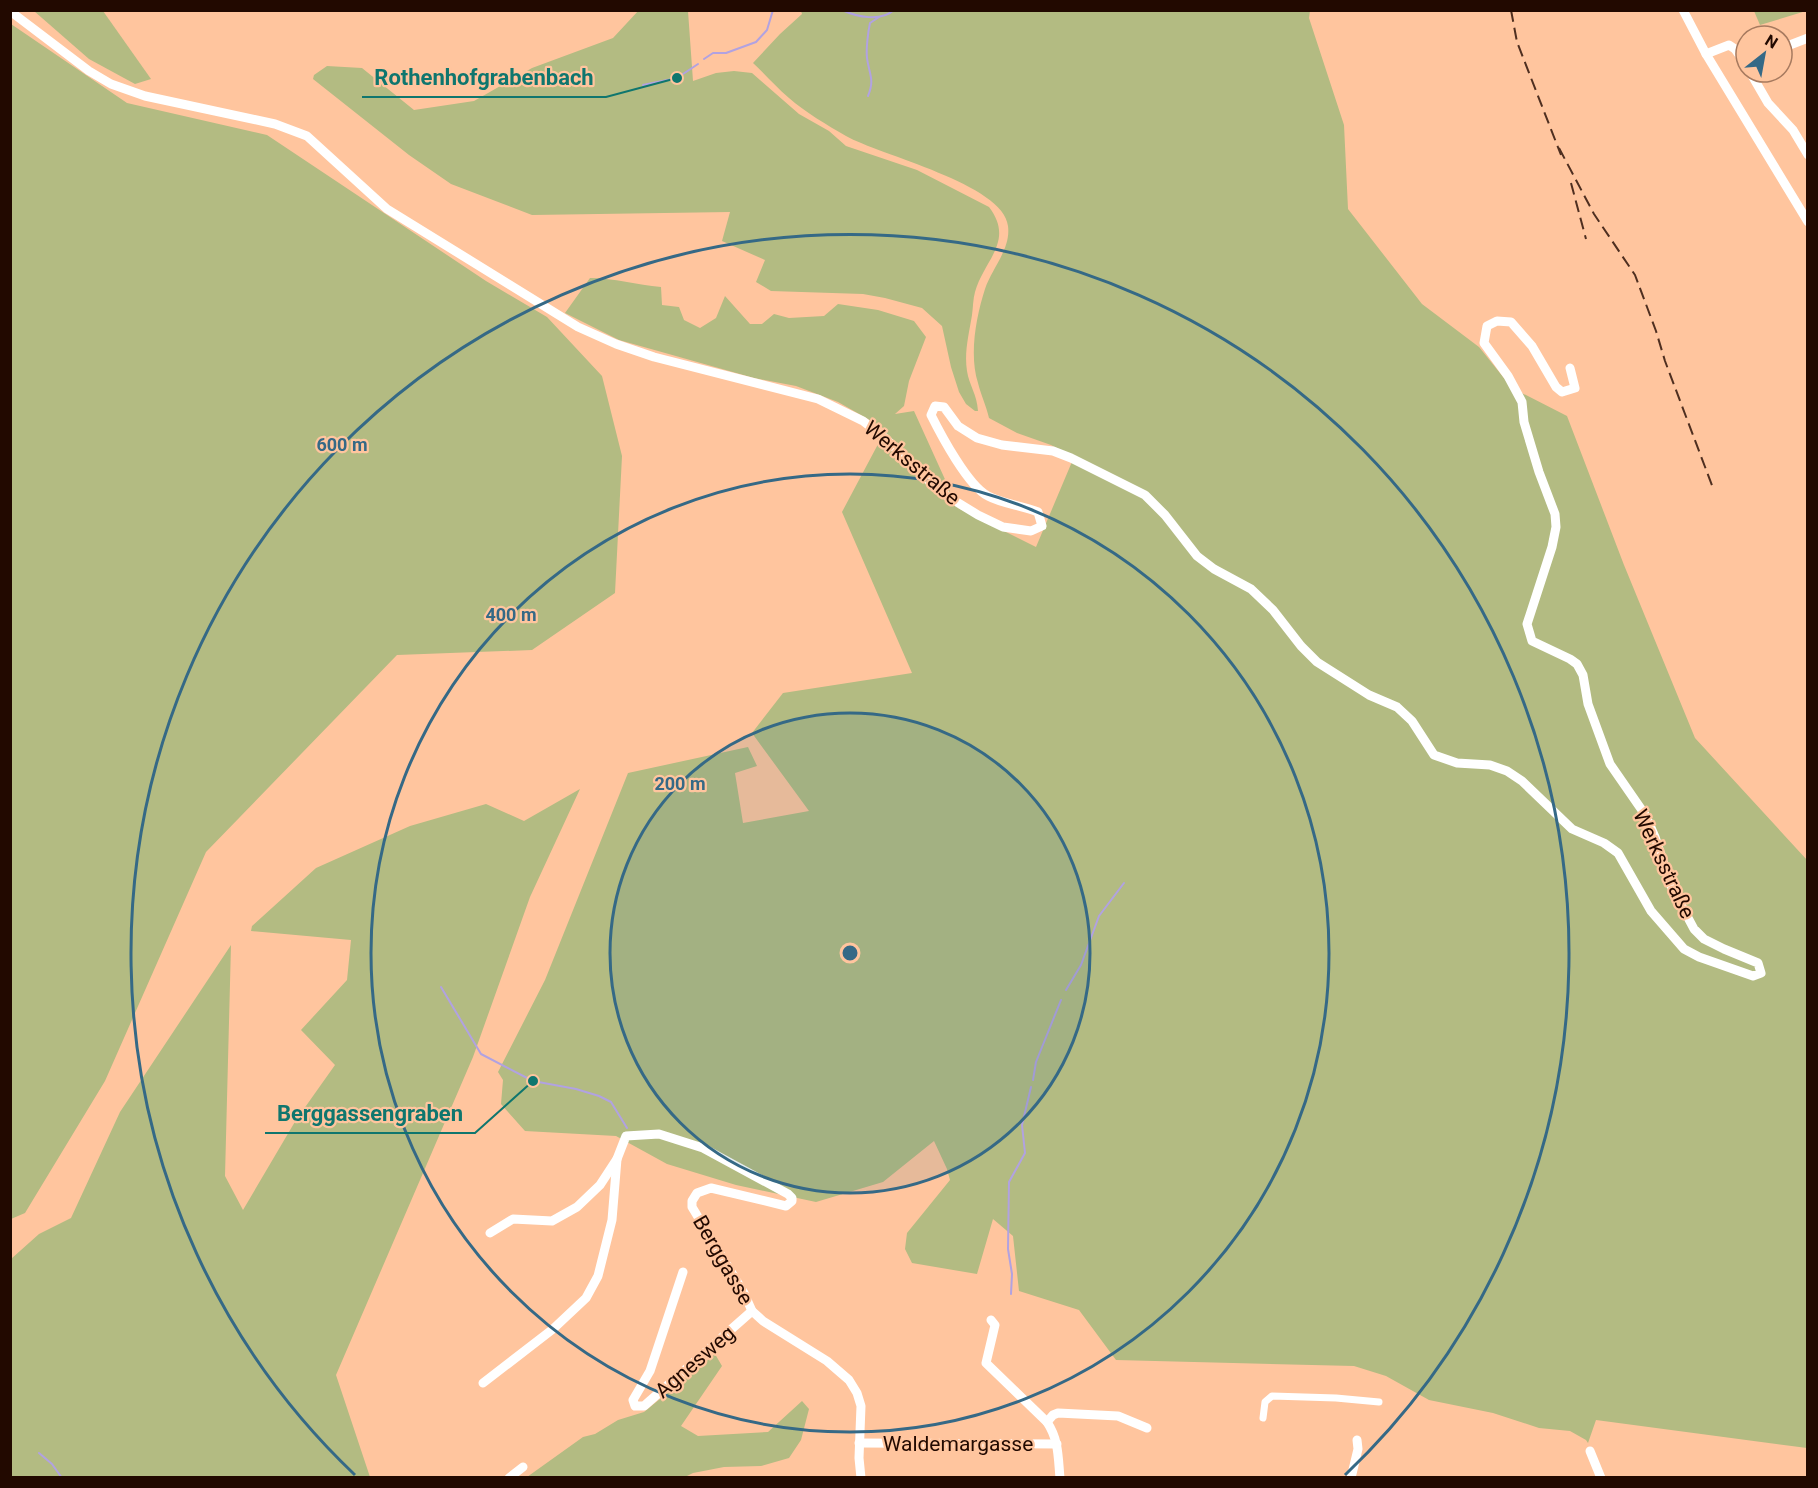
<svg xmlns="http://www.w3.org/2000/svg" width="1818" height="1488" font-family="Roboto,sans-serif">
	<rect width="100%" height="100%" fill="#ffc59e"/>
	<g fill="#b3bb82">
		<path d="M639 10 688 11 693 81 716 73 734 71 752 73 799 114 829 131 846 146 917 170 989 207C1015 241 984 260 975 292 973 299 973 308 972 315 969 334 964 352 967 371 969 385 977 394 978 411H975L966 404 959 392 951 367 942 326 922 308 885 298 863 294 771 291 756 282 765 260 722 241 730 212 532 215 451 184 409 155 313 79 314 75 327 66 362 68 414 110 474 101 532 68 613 38Z"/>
		<polygon points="34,11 103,11 151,79 135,84 89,59"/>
		<path d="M801 11H1310L1309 18 1344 125 1348 209 1422 304 1479 347 1512 388 1567 416 1624 565 1695 738 1807 860V1448L1596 1420 1588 1443 1586 1440 1570 1431 1539 1428 1493 1413 1429 1400 1386 1376 1354 1366 1116 1360 1079 1310 1019 1291 1013 1236 993 1219 977 1274 912 1263 905 1249 907 1233 950 1180 947 1169 934 1141 883 1182 816 1202 736 1185 667 1164 616 1136 525 1131 501 1104 503 1080 498 1072 545 980 628 773 748 747 757 766 735 773 743 823 809 811 752 733 783 693 912 673 842 512 885 431 882 427 838 402 796 386 754 378 619 340 565 313 590 278C614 278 637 285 661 287L662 305 679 307 684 320 700 328 716 318 725 296 750 324H762L774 314 789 318 824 316 838 304 878 310 914 321 926 337 909 381 904 406 895 414 914 411 958 508 1036 547 1074 457 1051 445 1017 433 989 418C986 405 981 395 978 383 969 355 976 317 985 289 992 268 1011 249 1008 226 1004 184 879 155 846 136 827 125 805 112 789 98 776 87 765 74 753 63L780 34 802 14Z"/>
		<polygon points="1754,11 1806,11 1760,25"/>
		<polygon points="11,24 127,103 267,135 486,281 547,317 602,376 622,456 615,593 532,650 397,655 206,852 105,1081 25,1213 11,1219"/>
		<polygon points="580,789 530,897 473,1057 336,1375 370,1477 11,1477 11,1259 39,1234 71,1218 120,1112 231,945 225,1176 243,1210 296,1120 335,1065 301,1030 347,980 351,940 251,931 252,926 316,868 410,826 486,804 524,821"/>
		<polygon points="715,1354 722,1366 681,1426 698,1436 768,1432 802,1401 809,1409 801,1440 789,1458 761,1466 724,1467 693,1473 685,1477 527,1477 583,1437 595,1434 618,1420 644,1412"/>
	</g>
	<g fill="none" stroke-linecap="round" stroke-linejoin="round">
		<g stroke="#b1a2e1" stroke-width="2">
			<path d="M842 10C857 17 881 22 894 10"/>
			<polyline points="704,59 713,53 726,53 756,42 767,30 773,10"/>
			<polyline points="643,85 677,78 698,64"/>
			<path d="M868 96C875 79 869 74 867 58 866 49 868 32 870 23L879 17"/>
			<polyline points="441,987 481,1054 533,1081 576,1089 599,1096 611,1102 627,1128"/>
			<polyline points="1066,990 1081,965 1099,916 1124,883"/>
			<polyline points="1033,1080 1036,1062 1061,1000"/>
			<polyline points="1011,1294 1012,1274 1008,1249 1009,1182 1025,1153 1022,1125 1031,1087"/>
			<polyline points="39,1453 52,1464 62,1478"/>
		</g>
		<polyline stroke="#fff" stroke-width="7" points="1263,1418 1265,1402 1272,1396 1336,1398 1379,1402"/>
		<g stroke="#fff" stroke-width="9">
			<polyline points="1683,10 1706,54 1808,222"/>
			<path d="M10 11 89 71 111 84 145 96 275 124 307 136 387 209 578 327 616 344 654 357 818 399 863 421 885 438 923 476 947 496 978 515 1003 527 1031 531 1042 526 1038 512C1021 505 1003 504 988 496 968 486 941 435 931 415L935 406 944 407 958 426 977 438 1002 445 1053 451 1071 458 1145 495 1165 515 1197 556 1214 569 1251 589 1273 610 1301 646 1317 662 1369 695 1397 707 1412 721 1434 755 1457 763 1490 765 1507 771 1522 781 1572 829 1604 843 1618 853 1651 911 1684 949 1699 957 1753 976 1761 973 1758 963 1724 949 1704 939 1694 929 1671 886 1655 837 1646 816 1610 764 1588 704 1583 675 1577 664 1570 659 1532 641 1527 624 1552 547 1556 527 1555 514 1539 472 1524 422 1522 402 1508 376 1484 343 1487 326 1497 321 1511 322 1532 346 1556 387 1562 392 1575 388 1570 368"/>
			<polyline points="1782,48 1808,38"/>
			<polyline points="1706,54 1729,45 1735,49 1746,64"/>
			<polyline points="1750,72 1768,103 1793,130 1808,155"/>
			<polyline points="490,1233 513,1219 552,1221 577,1207 600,1185 617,1159 626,1136 659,1134 703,1148 788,1194 792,1198 792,1201 786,1206 711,1188 697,1193 692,1201 692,1207 744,1293 752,1311 763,1321 827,1361 849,1380 857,1393 861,1406 859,1458 861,1478"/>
			<polyline points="683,1272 650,1371 633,1400 635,1406 644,1406 752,1311"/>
			<path d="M991 1320 995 1325 986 1363 1047 1422C1059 1440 1058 1457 1060 1478"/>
			<polyline points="483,1383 553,1329 586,1298 598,1276 612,1220 617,1159"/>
			<polyline points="1047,1422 1053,1415 1058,1413 1118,1416 1147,1428"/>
			<polyline points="859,1443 1057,1444"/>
			<polyline points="1590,1451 1601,1478"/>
			<polyline points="509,1478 523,1467"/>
			<polyline points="1351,1478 1358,1449 1357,1440"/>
		</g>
		<g stroke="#4f2f20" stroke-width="2" stroke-dasharray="12 6" stroke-linecap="butt">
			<polyline points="1511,10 1517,42 1561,155"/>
			<polyline points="1559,148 1594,214 1635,275 1656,331 1665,361 1713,488"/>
			<polyline points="1571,183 1586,239"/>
		</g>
	</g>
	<circle cx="850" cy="953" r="240" fill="#356986" fill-opacity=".12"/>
	<g fill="none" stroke="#356986" stroke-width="3">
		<circle cx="850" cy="953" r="240"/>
		<circle cx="850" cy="953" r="479"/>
		<path d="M355 1475A719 719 0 1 1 1345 1475"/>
	</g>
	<g text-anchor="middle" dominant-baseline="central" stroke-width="4.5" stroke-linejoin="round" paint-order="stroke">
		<g font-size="21" fill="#220900" stroke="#ffc59e">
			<text transform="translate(912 463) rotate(40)">Werksstraße</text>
			<text transform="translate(1664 864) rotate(65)">Werksstraße</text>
			<text transform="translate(723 1260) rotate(60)">Berggasse</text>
			<text transform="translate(695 1362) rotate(-41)">Agnesweg</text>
			<text x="958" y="1444">Waldemargasse</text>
		</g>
	</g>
	<circle cx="850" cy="953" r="9" fill="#356986" stroke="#ffc59e" stroke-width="3"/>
	<g font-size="18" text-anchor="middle" font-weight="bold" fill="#356986" stroke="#ffc59e" stroke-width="4.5" stroke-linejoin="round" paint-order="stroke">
		<text x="342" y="451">600 m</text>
		<text x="511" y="621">400 m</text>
		<text x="680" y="790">200 m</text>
	</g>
	<path fill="none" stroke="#0f766e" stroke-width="2" d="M677 78L606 97H362M533 1081L475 1133H265"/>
	<g fill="#0f766e" stroke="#ffc59e" stroke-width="2">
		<circle cx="677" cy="78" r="6"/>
		<circle cx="533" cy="1081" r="6"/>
	</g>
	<g font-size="22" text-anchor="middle" font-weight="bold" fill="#0f766e" stroke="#ffc59e" stroke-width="4.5" stroke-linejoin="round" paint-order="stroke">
		<text x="484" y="85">Rothenhofgrabenbach</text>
		<text x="370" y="1121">Berggassengraben</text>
	</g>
	<rect width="1818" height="1488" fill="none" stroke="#220900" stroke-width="24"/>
	<g transform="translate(1764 54) rotate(31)"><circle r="28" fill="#ffc59e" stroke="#a77a5f" stroke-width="1.5"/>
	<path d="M0-4.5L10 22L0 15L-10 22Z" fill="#356986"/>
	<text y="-9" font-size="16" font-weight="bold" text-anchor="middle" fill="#220900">N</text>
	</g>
</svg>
